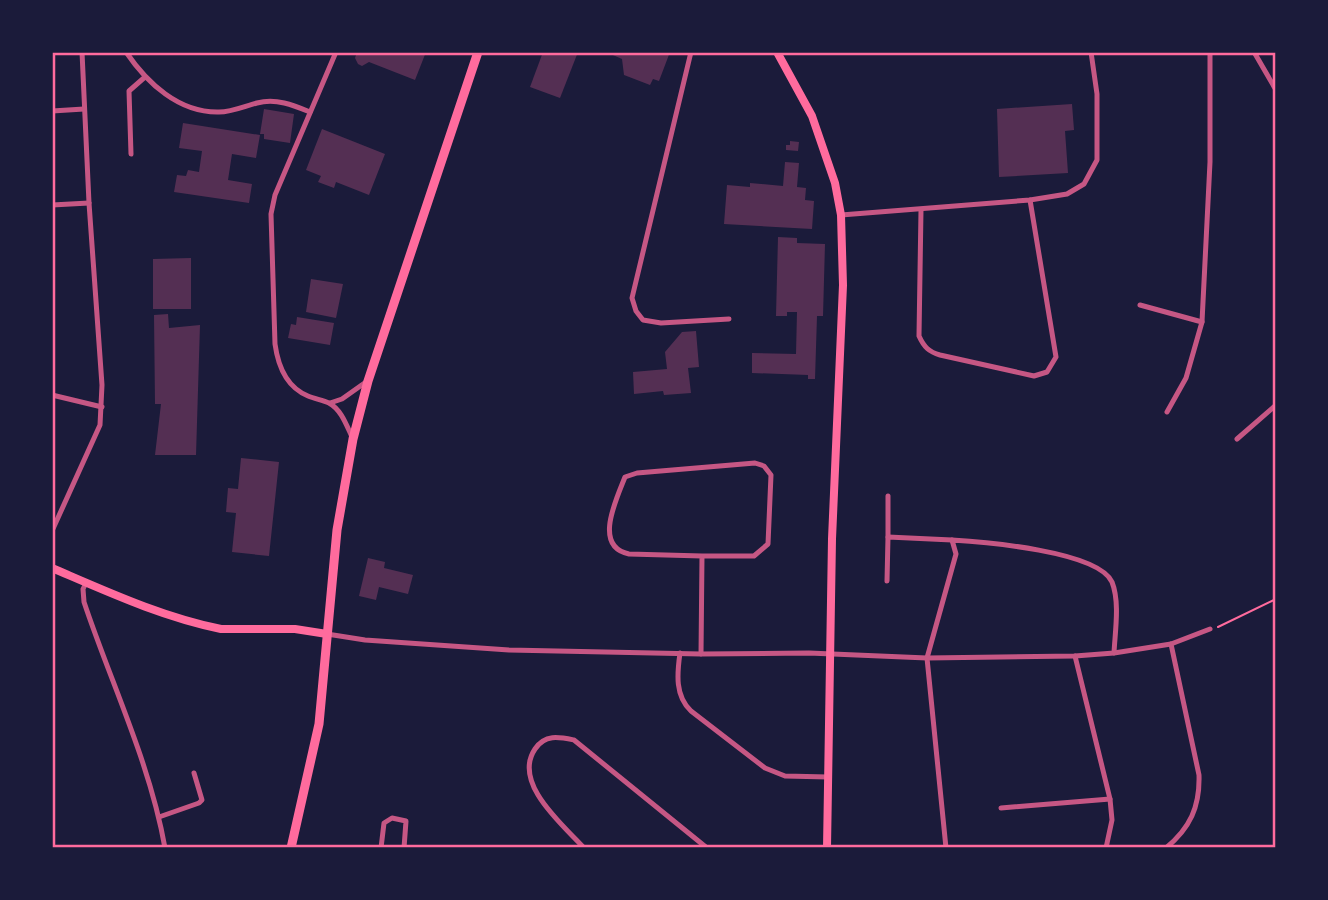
<svg xmlns="http://www.w3.org/2000/svg" width="1328" height="900" font-family="'Alegreya Sans',sans-serif">
	<rect width="100%" height="100%" fill="#1b1b3a"/>
	<g fill="#542f53">
		<polygon points="357,52 426,52 415,80 369,62 362,66 358,64 355,58"/>
		<polygon points="543,52 578,52 560,98 530,87"/>
		<polygon points="606,52 670,52 659,81 653,79 650,85 624,75 622,59"/>
		<polygon points="1072,104 1074,130 1065,131 1068,173 999,177 997,109"/>
		<polygon points="264,109 294,114 290,143 264,139 264,134 260,134"/>
		<polygon points="183,123 260,135 256,158 232,154 228,180 252,184 249,203 174,192 177,175 186,176 188,170 199,172 202,151 179,148"/>
		<polygon points="322,129 385,154 369,195 336,182 334,188 318,182 321,176 306,170"/>
		<polygon points="790,141 799,142 798,151 786,150 786,145 790,145"/>
		<polygon points="785,162 799,163 797,187 806,188 805,200 814,201 812,229 724,224 727,185 750,187 750,183 783,186"/>
		<polygon points="778,237 797,238 797,243 825,244 823,316 817,316 815,379 808,379 808,375 752,373 752,353 796,354 797,312 787,312 787,316 776,316"/>
		<polygon points="191,258 191,309 153,309 153,259"/>
		<polygon points="311,279 343,284 336,318 306,312"/>
		<polygon points="168,314 169,328 200,325 196,455 155,455 161,404 155,404 154,315"/>
		<polygon points="297,317 334,323 330,345 288,338 291,324 296,325"/>
		<polygon points="696,331 699,367 688,368 691,393 664,395 663,391 634,394 633,372 667,369 665,352 682,332"/>
		<polygon points="241,458 279,462 269,556 232,552 236,513 226,512 228,488 238,489"/>
		<polygon points="368,558 385,562 384,568 413,575 408,594 379,587 376,600 359,596"/>
	</g>
	<g fill="none" stroke-linecap="round" stroke-linejoin="round">
		<polyline stroke="#ff6b9d" stroke-width="2" points="1218,627 1276,599"/>
		<g stroke="#c65784" stroke-width="5">
			<path d="M126 52C147 83 179 113 219 112 232 112 245 106 257 103 276 98 293 105 310 112"/>
			<path d="M336 52 275 195 271 214 275 344C278 366 286 387 308 396 315 399 323 400 329 403 342 410 347 427 353 439"/>
			<polyline points="691,52 632,298 636,311 643,320 661,323 729,319"/>
			<polyline points="1254,52 1276,90"/>
			<polyline points="52,111 84,109"/>
			<polyline points="131,154 129,91 145,77"/>
			<polyline points="52,205 89,203"/>
			<path d="M921 210 919 336C924 347 929 352 940 355L1034 376 1047 372 1056 357 1030 200"/>
			<polyline points="841,215 1030,200 1067,194 1084,184 1097,160 1097,94 1091,52"/>
			<polyline points="1140,305 1202,322"/>
			<polyline points="52,395 102,407"/>
			<polyline points="330,403 342,399 366,382"/>
			<polyline points="1167,412 1186,378 1202,322 1210,162 1210,52"/>
			<polyline points="1237,439 1276,405"/>
			<polyline points="888,496 888,537"/>
			<polyline points="52,531 100,425 102,385 89,203 82,52"/>
			<polyline points="887,581 888,537 952,540"/>
			<path d="M86 583 83 589 84 602C111 683 150 763 165 848"/>
			<polyline points="327,634 365,640 509,650 701,654 809,653 927,658 1075,656 1114,653 1171,644 1210,629"/>
			<path d="M680 653C677 674 675 696 691 711L765 768 785 776 828 777"/>
			<path d="M701 654 702 556 629 554C593 547 616 500 625 477L637 473 755 463 764 466 771 475 768 544 754 556H702"/>
			<polyline points="1075,656 1110,799 1112,820 1106,848"/>
			<polyline points="1001,808 1110,799"/>
			<polyline points="159,817 199,803 202,800 194,773"/>
			<polyline points="381,848 384,823 392,818 406,821 404,848"/>
			<path d="M584 848C563 825 512 783 535 749 545 734 559 737 574 740L707 848"/>
			<path d="M946 848 927 658 956 554 952 540C984 542 1098 551 1112 582 1120 602 1115 632 1114 653"/>
			<path d="M1166 848C1190 828 1200 807 1199 775L1171 644"/>
		</g>
		<g stroke="#ff6b9d" stroke-width="8">
			<polyline points="777,52 812,116 835,183 841,215 843,285 832,539 827,848"/>
			<path d="M52 568C108 592 162 617 221 629H295L327 634"/>
		</g>
		<polyline stroke="#ff6b9d" stroke-width="9" points="291,848 319,724 337,530 353,439 368,381 478,52"/>
	</g>
	<rect width="1328" height="900" fill="none" stroke="#1b1b3a" stroke-width="108"/>
	<rect x="54" y="54" width="1220" height="792" fill="none" stroke="#ff6b9d" stroke-width="2.5"/>
</svg>
